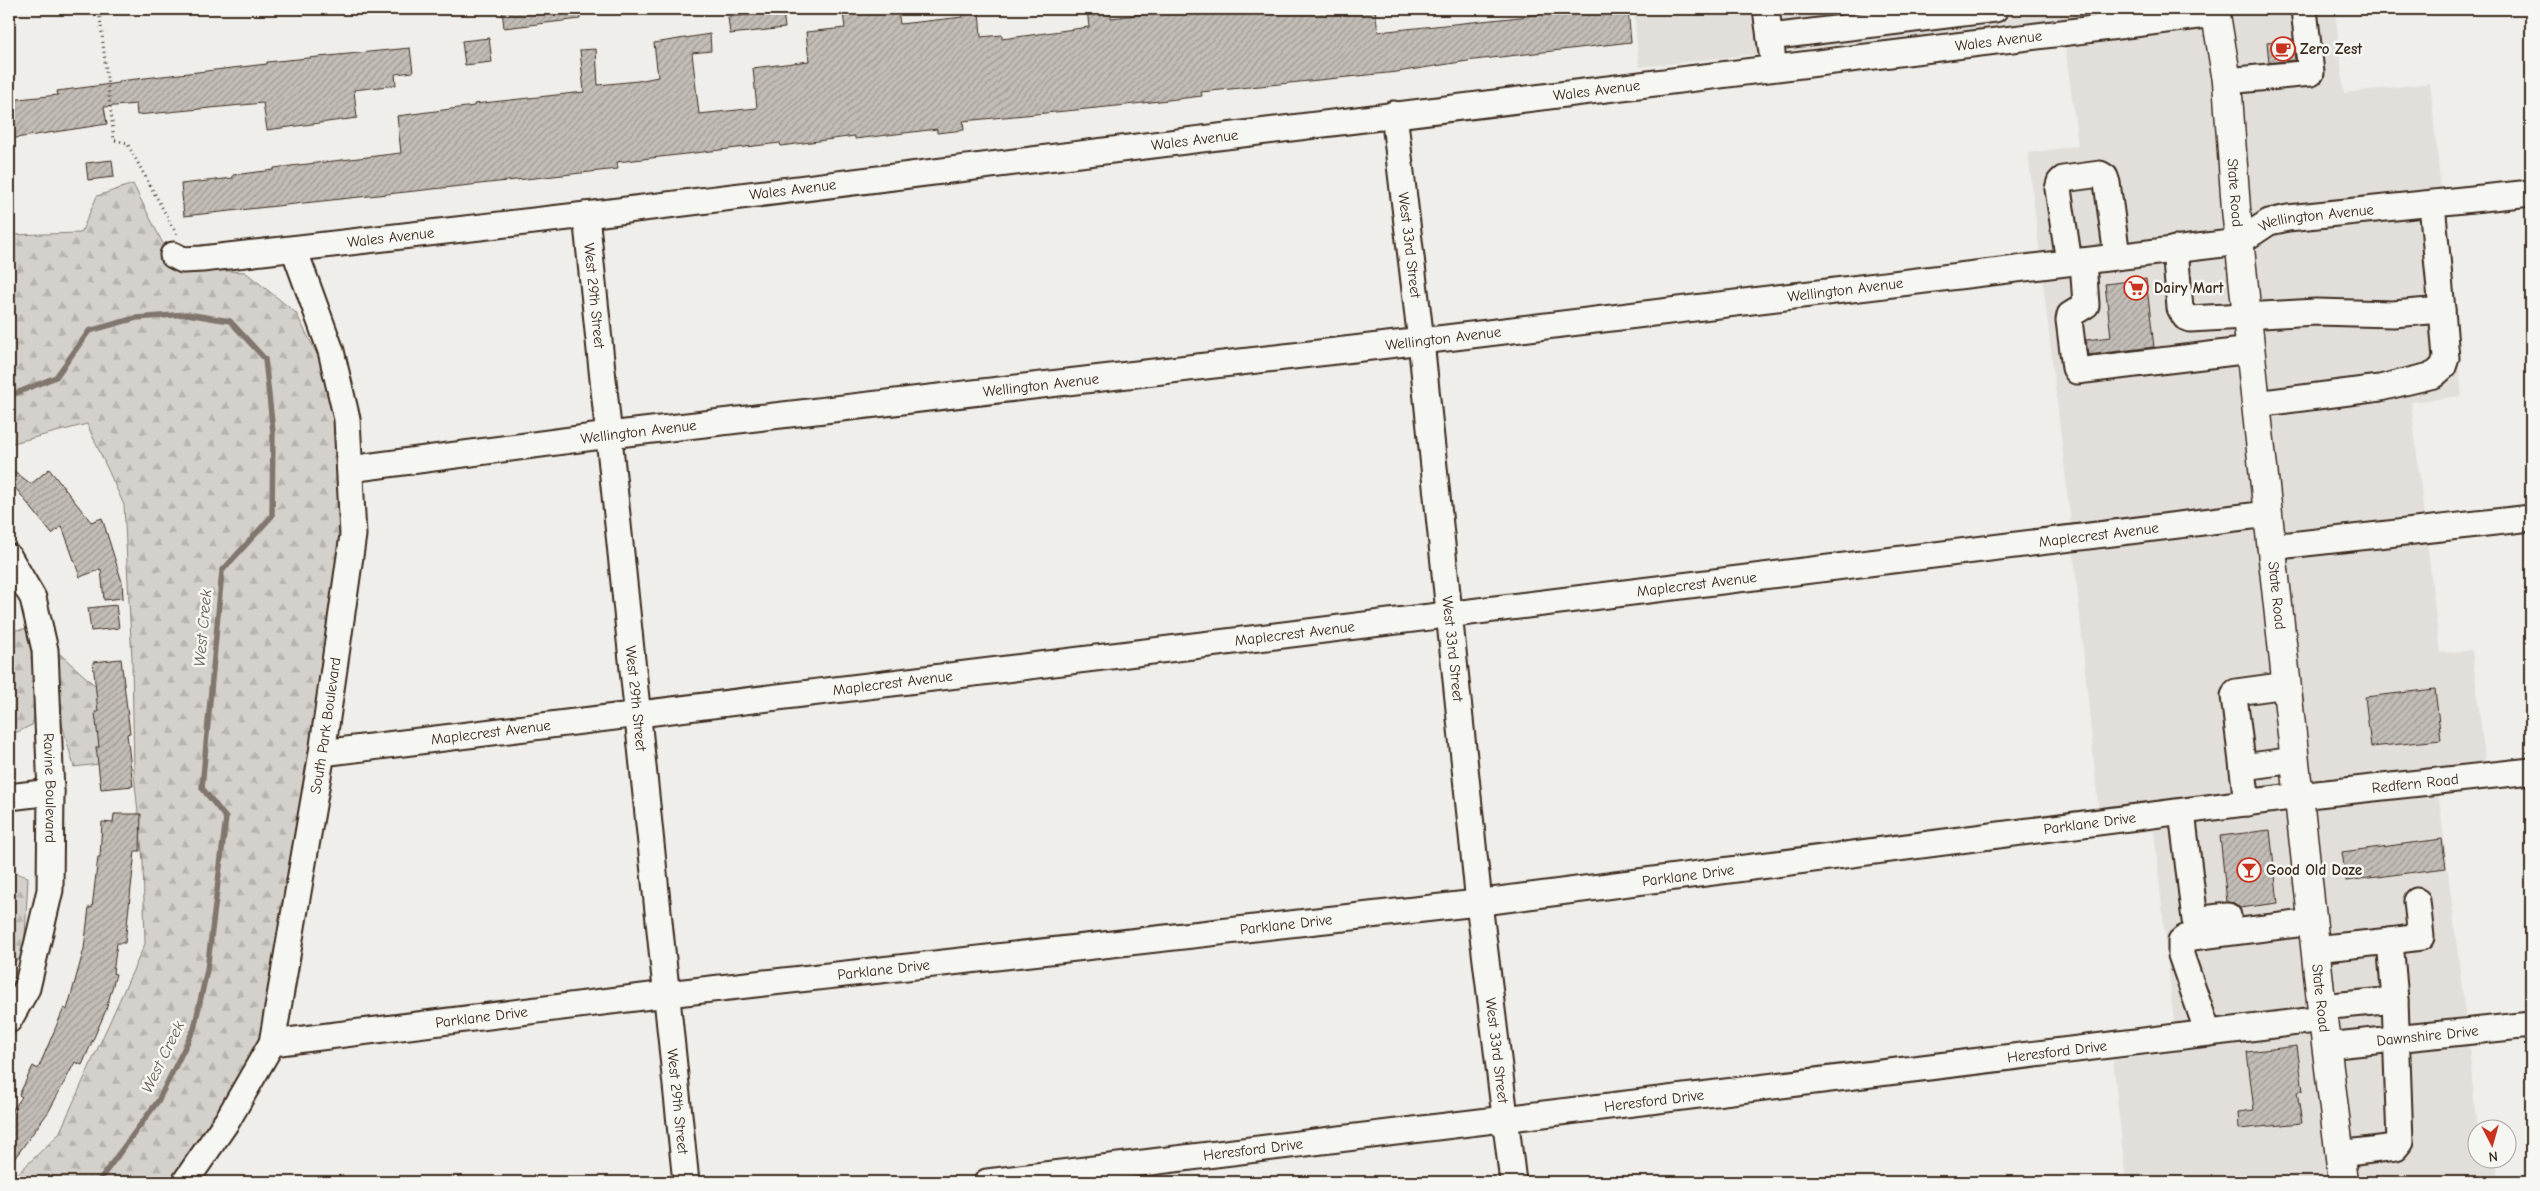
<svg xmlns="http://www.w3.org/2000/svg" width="2540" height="1191" font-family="'Comic Neue',sans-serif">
	<defs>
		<pattern id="forest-firs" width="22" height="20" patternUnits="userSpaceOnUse" patternTransform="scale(1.25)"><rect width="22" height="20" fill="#d4d1cc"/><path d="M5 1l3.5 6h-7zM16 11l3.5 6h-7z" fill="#b7b4af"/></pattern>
		<pattern id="building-hatch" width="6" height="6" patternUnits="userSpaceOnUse" patternTransform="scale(1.25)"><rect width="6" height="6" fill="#c2bdb7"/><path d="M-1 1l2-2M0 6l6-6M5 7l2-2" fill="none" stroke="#9f9a94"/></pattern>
	</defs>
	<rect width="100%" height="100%" fill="#efeeea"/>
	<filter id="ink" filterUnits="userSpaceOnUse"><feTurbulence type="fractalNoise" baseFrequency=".02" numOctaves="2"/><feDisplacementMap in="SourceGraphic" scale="10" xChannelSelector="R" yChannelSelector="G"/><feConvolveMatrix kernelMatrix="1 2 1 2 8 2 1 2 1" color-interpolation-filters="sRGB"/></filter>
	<g filter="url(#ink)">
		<polygon fill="#e2dfdb" points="1634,9 2335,9 2344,93 2430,83 2462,396 2411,402 2440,653 2472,650 2488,784 2438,789 2469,1046 2477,1131 2478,1158 2496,1159 2499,1182 2126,1182 2113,1060 2177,1052 2154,831 2101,835 2071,524 2028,153 2078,146 2062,21 1639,67"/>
		<g fill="url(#forest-firs)" stroke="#887e75">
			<polygon points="133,184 175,268 245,272 296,313 321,362 336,428 340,567 262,1037 247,1067 175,1182 9,1182 59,1134 145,944 143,861 134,774 132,659 124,505 87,424 9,444 9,235 81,233 97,196"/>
			<polygon points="31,628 100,690 99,764 74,767 60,717 38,702 32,725 11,735 9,732 9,631"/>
			<polygon points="9,871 28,877 24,956 9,965"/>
		</g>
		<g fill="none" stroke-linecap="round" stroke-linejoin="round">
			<polyline stroke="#81766d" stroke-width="5.5" points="9,396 56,377 89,331 136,318 187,314 230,321 265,359 273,432 272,516 222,571 202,788 226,818 207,970 194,1029 158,1101 98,1182"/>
		</g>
		<g fill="url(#building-hatch)" stroke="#3b2a1e">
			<polygon points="502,9 579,9 580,19 504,28"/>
			<polygon points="880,9 898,9 900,24 963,17 962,9 979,9 981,37 1002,35 1002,39 1089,27 1087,9 1110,9 1111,18 1185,9 1375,9 1378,32 1520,17 1577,9 1628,9 1631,42 1474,60 1397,72 1201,92 1202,96 1117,106 963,121 964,130 937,133 937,129 855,139 855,136 781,146 780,143 617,162 618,169 184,216 181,184 233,178 233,175 274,170 274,168 401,153 397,116 474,106 474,104 584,92 580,50 596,49 598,85 638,81 658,77 654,43 710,34 711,51 692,53 699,114 757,108 753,68 809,61 806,32 845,28 843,13"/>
			<polygon points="783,11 785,28 730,34 728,17"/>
			<polygon points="489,38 492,62 465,65 462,41"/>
			<polygon points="2293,39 2295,60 2269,63 2267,42"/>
			<polygon points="410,48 413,72 395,74 396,85 354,90 357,118 267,130 263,103 137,115 136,104 104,107 107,124 9,139 9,100 58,95 57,91 119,83 119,81 267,64 267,62"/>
			<polygon points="112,160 114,177 88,180 86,163"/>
			<polygon points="2146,279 2154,347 2088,355 2086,340 2111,337 2105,284"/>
			<polygon points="9,467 31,484 49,469 91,522 102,518 122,582 123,598 104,600 101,569 80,577 62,526 52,534 9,480"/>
			<polygon points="116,605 119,628 91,631 88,608"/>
			<polygon points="121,659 130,733 127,734 133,786 101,789 96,747 99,747 95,712 98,712 93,662"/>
			<polygon points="2435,689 2441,740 2371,747 2365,697"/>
			<polygon points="114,814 141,814 140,851 135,851 125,943 117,943 113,973 116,974 106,1010 82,1065 75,1062 49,1111 9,1166 9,1115 22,1097 19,1095 33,1066 38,1069 64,1008 67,1010 84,949 89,907 92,908 98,857 100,857 102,822 113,823"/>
			<polygon points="2270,830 2278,903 2240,908 2234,903 2227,902 2220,836"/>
			<polygon points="2442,839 2446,868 2346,881 2342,852"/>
			<polygon points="2297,1046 2303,1091 2297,1092 2302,1123 2239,1129 2238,1112 2254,1110 2247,1052"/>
		</g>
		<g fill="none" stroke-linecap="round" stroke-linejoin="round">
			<g stroke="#3b2a1e" stroke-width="29">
				<g id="minor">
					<polyline points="1766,9 1772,53"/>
					<polyline points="1770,37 1995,9"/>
					<polyline points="2227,81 2311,73 2304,9"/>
					<path id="s1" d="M1394 114 1421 341 1479 903 1513 1182"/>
					<path id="s2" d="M586 215 686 1182"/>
					<polyline points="2175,249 2180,308 2185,317 2190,319 2316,312 2393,314 2442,310 2432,204"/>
					<path id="s3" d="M173 255 183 260 202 259 586 215 2215 14"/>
					<polyline points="2083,261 2086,305 2070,315 2069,320 2075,368 2077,371 2251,350"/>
					<polyline points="2069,262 2058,189 2060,182 2063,179 2100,174 2105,177 2107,183 2117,256"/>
					<polyline points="2256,404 2380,388 2434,375 2443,367 2446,358 2442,310"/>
					<path id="s4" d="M350 469 609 435 1405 343 2239 242 2269 222 2288 218 2531 193"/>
					<polyline points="2271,547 2531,518"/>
					<path id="s5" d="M9 557 33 598 45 650 51 792 50 890 27 988 9 1020"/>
					<path id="s6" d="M322 753 2268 514"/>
					<polyline points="2243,767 2295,760"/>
					<polyline points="9,797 51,792"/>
					<polyline points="2247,803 2234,696 2236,692 2287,685"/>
					<polyline points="2182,812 2195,920 2228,916"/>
					<polyline points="2390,941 2421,937 2417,901"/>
					<polyline points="2315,949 2390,941 2395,1000"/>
					<polyline points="2321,1007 2395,1000 2400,1142 2396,1147 2339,1154"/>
					<polyline points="2208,1033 2181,955 2181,941 2185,938 2313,922"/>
					<path id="s7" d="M272 1043 667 994 1468 904 2299 796 2531 771"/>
					<path id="s8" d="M2326 1046 2531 1025"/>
					<path id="s9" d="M185 1182 227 1121 272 1043 322 753 353 535 347 419 331 351 294 249"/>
					<path id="s10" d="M987 1182 2323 1019"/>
				</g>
			</g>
			<g stroke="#3b2a1e" stroke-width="31">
				<g id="major">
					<path id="s11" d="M2215 9 2227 81 2236 209 2256 404 2323 1019 2343 1182"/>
				</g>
			</g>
			<polyline stroke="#3b2a1e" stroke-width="3" stroke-dasharray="1 4" stroke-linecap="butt" points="100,17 114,140 127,143 177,235"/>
			<use href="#minor" stroke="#f6f6f2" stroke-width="25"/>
			<use href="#major" stroke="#f6f6f2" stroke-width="28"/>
		</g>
	</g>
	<defs>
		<g id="cafe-ring" transform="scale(1.25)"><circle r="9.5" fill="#f6f6f2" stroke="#c8321e" stroke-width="1.5"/><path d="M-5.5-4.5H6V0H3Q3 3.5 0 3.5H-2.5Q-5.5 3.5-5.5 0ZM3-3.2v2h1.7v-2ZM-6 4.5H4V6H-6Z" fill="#c8321e"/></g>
		<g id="supermarket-ring" transform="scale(1.25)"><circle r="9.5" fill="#f6f6f2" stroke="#c8321e" stroke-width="1.5"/><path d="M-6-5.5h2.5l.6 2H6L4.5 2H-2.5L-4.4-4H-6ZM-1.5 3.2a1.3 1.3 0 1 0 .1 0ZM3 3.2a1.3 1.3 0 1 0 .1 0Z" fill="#c8321e"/></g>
		<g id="bar-ring" transform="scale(1.25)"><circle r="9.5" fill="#f6f6f2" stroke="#c8321e" stroke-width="1.5"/><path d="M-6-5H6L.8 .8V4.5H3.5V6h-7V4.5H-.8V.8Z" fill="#c8321e"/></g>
	</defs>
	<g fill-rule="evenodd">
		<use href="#cafe-ring" x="2283" y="49"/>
		<use href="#supermarket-ring" x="2136" y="288"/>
		<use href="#bar-ring" x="2249" y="870"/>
	</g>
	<g text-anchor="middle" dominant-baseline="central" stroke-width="5" stroke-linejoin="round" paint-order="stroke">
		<g font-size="15" fill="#3b2a1e" stroke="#f6f6f2">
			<text stroke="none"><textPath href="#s3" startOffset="1840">Wales Avenue</textPath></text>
			<text stroke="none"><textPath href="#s3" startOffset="1435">Wales Avenue</textPath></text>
			<text stroke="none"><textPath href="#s3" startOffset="1030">Wales Avenue</textPath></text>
			<text stroke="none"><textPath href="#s3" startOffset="625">Wales Avenue</textPath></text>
			<text stroke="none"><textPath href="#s11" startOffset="185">State Road</textPath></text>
			<text stroke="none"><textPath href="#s4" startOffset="1986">Wellington Avenue</textPath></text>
			<text stroke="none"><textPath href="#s3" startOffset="220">Wales Avenue</textPath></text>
			<text stroke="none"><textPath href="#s1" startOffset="132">West 33rd Street</textPath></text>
			<text stroke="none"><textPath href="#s4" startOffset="1506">Wellington Avenue</textPath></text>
			<text stroke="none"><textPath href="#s2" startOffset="81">West 29th Street</textPath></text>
			<text stroke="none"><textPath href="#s4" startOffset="1101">Wellington Avenue</textPath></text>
			<text stroke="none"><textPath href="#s4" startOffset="696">Wellington Avenue</textPath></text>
			<text stroke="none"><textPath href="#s4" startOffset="291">Wellington Avenue</textPath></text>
			<text stroke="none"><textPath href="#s6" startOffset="1790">Maplecrest Avenue</textPath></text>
			<text stroke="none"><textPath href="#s6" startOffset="1385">Maplecrest Avenue</textPath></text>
			<text stroke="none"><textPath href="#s11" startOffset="590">State Road</textPath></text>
			<text stroke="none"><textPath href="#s6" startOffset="980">Maplecrest Avenue</textPath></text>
			<text stroke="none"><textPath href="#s1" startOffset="538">West 33rd Street</textPath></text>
			<text stroke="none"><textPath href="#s6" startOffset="575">Maplecrest Avenue</textPath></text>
			<text stroke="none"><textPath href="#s2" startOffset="486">West 29th Street</textPath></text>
			<text stroke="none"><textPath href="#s9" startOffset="486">South Park Boulevard</textPath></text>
			<text stroke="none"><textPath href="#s6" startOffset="170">Maplecrest Avenue</textPath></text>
			<text stroke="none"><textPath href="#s7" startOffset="2159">Redfern Road</textPath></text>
			<text stroke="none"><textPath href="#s5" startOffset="239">Ravine Boulevard</textPath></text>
			<text stroke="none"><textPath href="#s7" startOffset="1831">Parklane Drive</textPath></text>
			<text stroke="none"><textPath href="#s7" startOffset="1426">Parklane Drive</textPath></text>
			<text stroke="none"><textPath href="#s7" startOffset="1021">Parklane Drive</textPath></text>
			<text stroke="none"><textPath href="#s7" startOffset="616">Parklane Drive</textPath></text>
			<text stroke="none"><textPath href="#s11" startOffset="995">State Road</textPath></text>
			<text stroke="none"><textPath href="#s7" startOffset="211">Parklane Drive</textPath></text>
			<text stroke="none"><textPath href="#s8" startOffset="102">Dawnshire Drive</textPath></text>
			<text stroke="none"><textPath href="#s1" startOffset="942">West 33rd Street</textPath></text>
			<text stroke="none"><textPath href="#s10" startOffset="1078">Heresford Drive</textPath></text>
			<text stroke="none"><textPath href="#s2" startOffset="891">West 29th Street</textPath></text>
			<text stroke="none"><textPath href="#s10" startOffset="672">Heresford Drive</textPath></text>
			<text stroke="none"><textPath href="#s10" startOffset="268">Heresford Drive</textPath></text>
		</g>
		<g font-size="15" font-weight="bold" fill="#3b2a1e" stroke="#f6f6f2" text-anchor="start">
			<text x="2300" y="49">Zero Zest</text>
			<text x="2154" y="288">Dairy Mart</text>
			<text x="2266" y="870">Good Old Daze</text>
		</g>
		<g font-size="16" font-style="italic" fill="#64564c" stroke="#f6f6f2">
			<text transform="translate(203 628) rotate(-85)">West Creek</text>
			<text transform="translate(163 1057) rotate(-64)">West Creek</text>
		</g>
	</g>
	<rect width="2540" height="1191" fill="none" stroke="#f6f6f2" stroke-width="30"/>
	<rect x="15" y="15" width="2510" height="1161" fill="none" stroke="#3b2a1e" stroke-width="2" filter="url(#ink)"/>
	<g transform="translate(2492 1144) rotate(174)"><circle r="24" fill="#f6f6f2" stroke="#aba49d"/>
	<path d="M0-4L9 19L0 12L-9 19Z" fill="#c8321e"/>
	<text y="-8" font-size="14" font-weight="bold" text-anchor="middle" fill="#3b2a1e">N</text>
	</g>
</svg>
